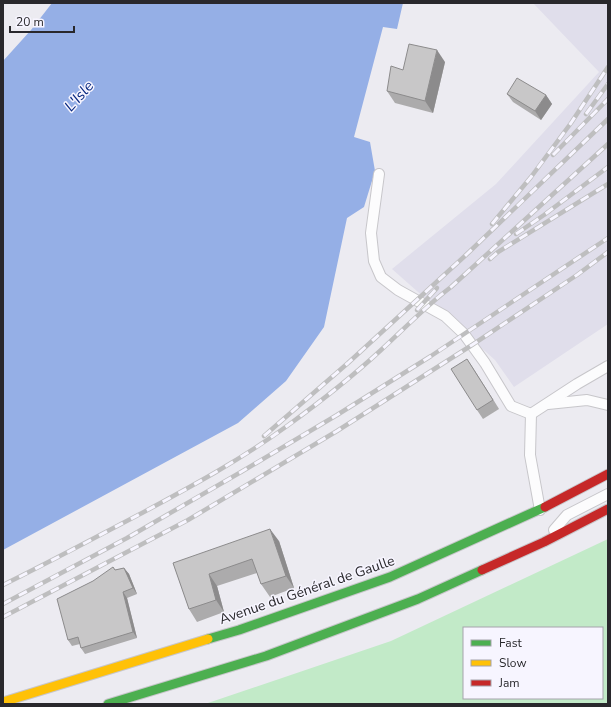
<svg xmlns="http://www.w3.org/2000/svg" width="611" height="707" font-family="'Nunito Sans',sans-serif">
	<rect width="100%" height="100%" fill="#ecebf1"/>
	<polygon fill="#e0deeb" points="533,3 608,3 608,324 514,387 495,360 392,269 496,184 599,72"/>
	<path fill="#c2eac8" fill-rule="evenodd" d="M608 539V704H205L391 641ZM464 628H602V698H464Z"/>
	<polygon fill="#95afe6" points="52,3 403,3 397,29 383,27 354,137 370,142 375,171 364,207 347,218 324,327 286,381 238,423 3,550 3,61 31,30"/>
	<g fill="none" stroke-linecap="round" stroke-linejoin="round">
		<g stroke="#c7c6ca" stroke-width="12">
			<g id="lane">
				<polyline points="379,174 371,233 374,261 381,277 398,290 445,316 464,334 485,363 511,406 531,414"/>
				<polyline points="548,404 587,400 608,405"/>
				<polyline points="531,414 530,455 540,510"/>
				<polyline points="531,414 577,384 608,366"/>
				<polyline points="554,530 567,515 608,494"/>
			</g>
		</g>
		<g stroke="#c7c6ca" stroke-width="11">
			<g id="fast">
				<polyline points="208,639 239,630 390,577 545,507"/>
				<polyline points="108,704 266,656 418,599 482,570"/>
			</g>
		</g>
		<g stroke="#c7c6ca" stroke-width="11">
			<polyline id="slow" points="3,702 208,639"/>
		</g>
		<g stroke="#c7c6ca" stroke-width="11">
			<g id="jam">
				<polyline points="545,507 608,474"/>
				<polyline points="482,570 544,542 608,509"/>
			</g>
		</g>
		<use href="#lane" stroke="#fcfcfd" stroke-width="10"/>
		<use href="#fast" stroke="#4caf50" stroke-width="9"/>
		<use href="#slow" stroke="#ffc107" stroke-width="9"/>
		<use href="#jam" stroke="#c62828" stroke-width="9"/>
		<g stroke="#bebebf" stroke-width="4.5">
			<g id="rail">
				<polyline points="586,114 608,84"/>
				<polyline points="553,155 608,99"/>
				<polyline points="492,224 531,177 571,123 608,67"/>
				<polyline points="516,234 544,215 608,167"/>
				<polyline points="490,259 498,252 608,184"/>
				<polyline points="417,310 437,288"/>
				<polyline points="264,436 348,363 467,254 608,119"/>
				<path d="M3 585C50 562 96 537 142 513 192 486 242 459 287 426 320 402 352 377 381 350 404 329 426 306 451 287L608 144"/>
				<polyline points="3,604 127,538 241,472 337,415 431,356 608,238"/>
				<polyline points="3,617 188,520 337,431 472,345 577,275 608,252"/>
			</g>
		</g>
		<use href="#rail" stroke="#f7f5ff" stroke-width="3" stroke-dasharray="9" stroke-linecap="butt"/>
	</g>
	<g fill="#acabac">
		<polygon points="445,62 433,113 395,103 387,91 403,70"/>
		<polygon points="507,94 546,95 552,104 541,120 513,102"/>
		<polygon points="467,359 499,409 483,419 477,410"/>
		<polygon points="279,541 294,588 270,597 261,584 257,573 217,586 224,612 197,622 189,609 173,563"/>
		<polygon points="113,567 115,570 124,568 129,574 137,594 127,598 137,638 85,654 81,648 80,644 72,646 68,640"/>
	</g>
	<g fill="#8c8b8c">
		<polygon points="437,50 445,62 433,113 425,101"/>
		<polygon points="546,95 552,104 541,120 535,111"/>
		<polygon points="467,359 473,368 499,409 493,400"/>
		<polygon points="270,529 279,541 294,588 286,576"/>
		<polygon points="124,568 129,574 137,594 133,588"/>
		<polygon points="209,574 217,586 224,612 216,600"/>
		<polygon points="123,592 127,598 137,638 133,632"/>
	</g>
	<g fill="#c8c7c8" stroke="#8c8b8c">
		<polygon points="409,44 437,50 425,101 387,91 391,66 403,70"/>
		<polygon points="517,78 546,95 535,111 507,94"/>
		<polygon points="467,359 493,400 477,410 451,369"/>
		<polygon points="270,529 286,576 261,584 252,559 209,574 216,600 189,609 173,563"/>
		<polygon points="113,567 115,570 124,568 133,588 123,592 133,632 81,648 78,637 68,640 57,599 93,581"/>
	</g>
	<g text-anchor="middle" dominant-baseline="central" stroke-width="3" stroke-linejoin="round" paint-order="stroke">
		<g font-size="14" fill="#29282c" stroke="#f7f5ff">
			<text transform="translate(307 590) rotate(-19)">Avenue du Général de Gaulle</text>
		</g>
		<g font-size="15" font-style="italic" fill="#082981" stroke="#f7f5ff">
			<text transform="translate(79 96) rotate(-48)">L'Isle</text>
		</g>
	</g>
	<rect width="611" height="707" fill="none" stroke="#29282c" stroke-width="8"/>
	<rect x="463" y="627" width="140" height="72" fill="#f7f5ff" stroke="#a5a3ab"/>
	<rect x="471" y="640" width="20" height="6" fill="#4caf50" stroke="#a5a3ab"/>
	<text x="499" y="647" font-size="12" fill="#29282c">Fast</text>
	<rect x="471" y="660" width="20" height="6" fill="#ffc107" stroke="#a5a3ab"/>
	<text x="499" y="667" font-size="12" fill="#29282c">Slow</text>
	<rect x="471" y="680" width="20" height="6" fill="#c62828" stroke="#a5a3ab"/>
	<text x="499" y="687" font-size="12" fill="#29282c">Jam</text>
	<path d="M10 26v6h64v-6" fill="none" stroke="#29282c" stroke-width="2"/>
	<text x="16" y="26" font-size="12" fill="#29282c" stroke="#f7f5ff" stroke-width="3" paint-order="stroke">20 m</text>
</svg>
